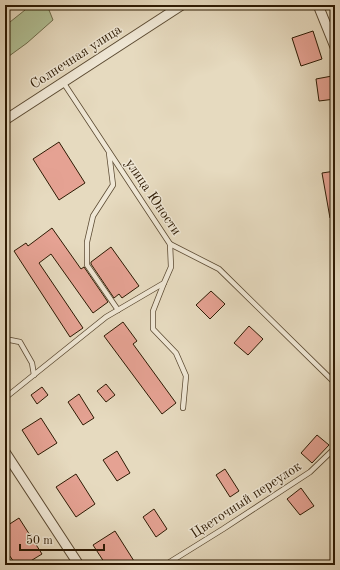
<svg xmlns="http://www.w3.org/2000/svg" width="340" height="570" font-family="'Old Standard TT',serif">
	<rect width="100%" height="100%" fill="#e6dabf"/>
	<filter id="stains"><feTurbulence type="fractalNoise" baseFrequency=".005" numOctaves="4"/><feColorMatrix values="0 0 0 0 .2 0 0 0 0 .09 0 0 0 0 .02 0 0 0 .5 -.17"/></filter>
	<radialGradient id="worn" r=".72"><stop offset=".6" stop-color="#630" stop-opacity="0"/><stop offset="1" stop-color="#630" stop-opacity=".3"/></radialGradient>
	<polygon fill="#b1c095" stroke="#6f6d4c" points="10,5 47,5 53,20 27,43 5,59 5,26 25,10"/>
	<g fill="#e5a293" stroke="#2d1a03">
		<polygon points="313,31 322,59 301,66 292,38"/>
		<polygon points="332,76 335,99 319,101 316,79"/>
		<polygon points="59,142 85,183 59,200 33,159"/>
		<polygon points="335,171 335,218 330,218 322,173"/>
		<polygon points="52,228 81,269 84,267 108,302 93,313 51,254 39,263 83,328 70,337 14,251 26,243 28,246"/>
		<polygon points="111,247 139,286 122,298 119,294 114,298 91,264 91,262"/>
		<polygon points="211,291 225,304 210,319 196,305"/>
		<polygon points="123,322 137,341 133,344 176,403 162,414 104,336"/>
		<polygon points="249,326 263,339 248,355 234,343"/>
		<polygon points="106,384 115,395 106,402 97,391"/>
		<polygon points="42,387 48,395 37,404 31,395"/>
		<polygon points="79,394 94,418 83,425 68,402"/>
		<polygon points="41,418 57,443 38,455 22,430"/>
		<polygon points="317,435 329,445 312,463 301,453"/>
		<polygon points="117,451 130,473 117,481 103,460"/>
		<polygon points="225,469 239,491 230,497 216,475"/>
		<polygon points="76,474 95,504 76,517 56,487"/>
		<polygon points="301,488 314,506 300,515 287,499"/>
		<polygon points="154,509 167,529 156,537 143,517"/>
		<polygon points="19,518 42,554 24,565 16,565 5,549 5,527"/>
		<polygon points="115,531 134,561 128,565 106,565 93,545"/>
	</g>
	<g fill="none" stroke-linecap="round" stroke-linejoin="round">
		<g stroke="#5b4a32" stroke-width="6">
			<g id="lane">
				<polyline points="63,82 170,244 219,269 335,383"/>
				<polyline points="109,153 113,185 93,216 87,242 87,265 118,310"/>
				<polyline points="164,283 153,311 153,329 176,353 186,376 183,408"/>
				<polyline points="5,339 20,342 32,363 34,375"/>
				<polyline points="5,398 106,317 164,283 171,267 170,244"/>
				<polyline points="165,565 223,529 310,472 335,448"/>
			</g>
		</g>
		<g stroke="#5b4a32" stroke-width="11">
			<g id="street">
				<polyline points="318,5 335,47"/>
				<polyline points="5,120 182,5"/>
				<polyline points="5,452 79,565"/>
			</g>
		</g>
		<use href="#lane" stroke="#efe7d5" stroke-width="4.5"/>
		<use href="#street" stroke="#efe7d5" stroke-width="9"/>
	</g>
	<g text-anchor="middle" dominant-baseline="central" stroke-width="3" stroke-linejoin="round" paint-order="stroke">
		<g font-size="14" fill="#2d1a03" stroke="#efe7d5">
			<text transform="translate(76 57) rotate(-33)">Солнечная улица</text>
			<text transform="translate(153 197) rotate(56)">улица Юности</text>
			<text transform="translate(246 500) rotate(-33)">Цветочный переулок</text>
		</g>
	</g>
	<rect width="340" height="570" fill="none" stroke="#e6dabf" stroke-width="20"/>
	<rect x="6" y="6" width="328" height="558" fill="none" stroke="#2d1a03" stroke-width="2"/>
	<rect x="10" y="10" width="320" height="550" fill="none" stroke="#2d1a03"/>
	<path d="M20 544v6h84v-6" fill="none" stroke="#2d1a03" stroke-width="2"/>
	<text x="26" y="544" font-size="12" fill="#2d1a03" stroke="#efe7d5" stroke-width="3" paint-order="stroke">50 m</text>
	<rect width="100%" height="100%" filter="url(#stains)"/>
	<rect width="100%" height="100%" fill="url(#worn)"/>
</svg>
